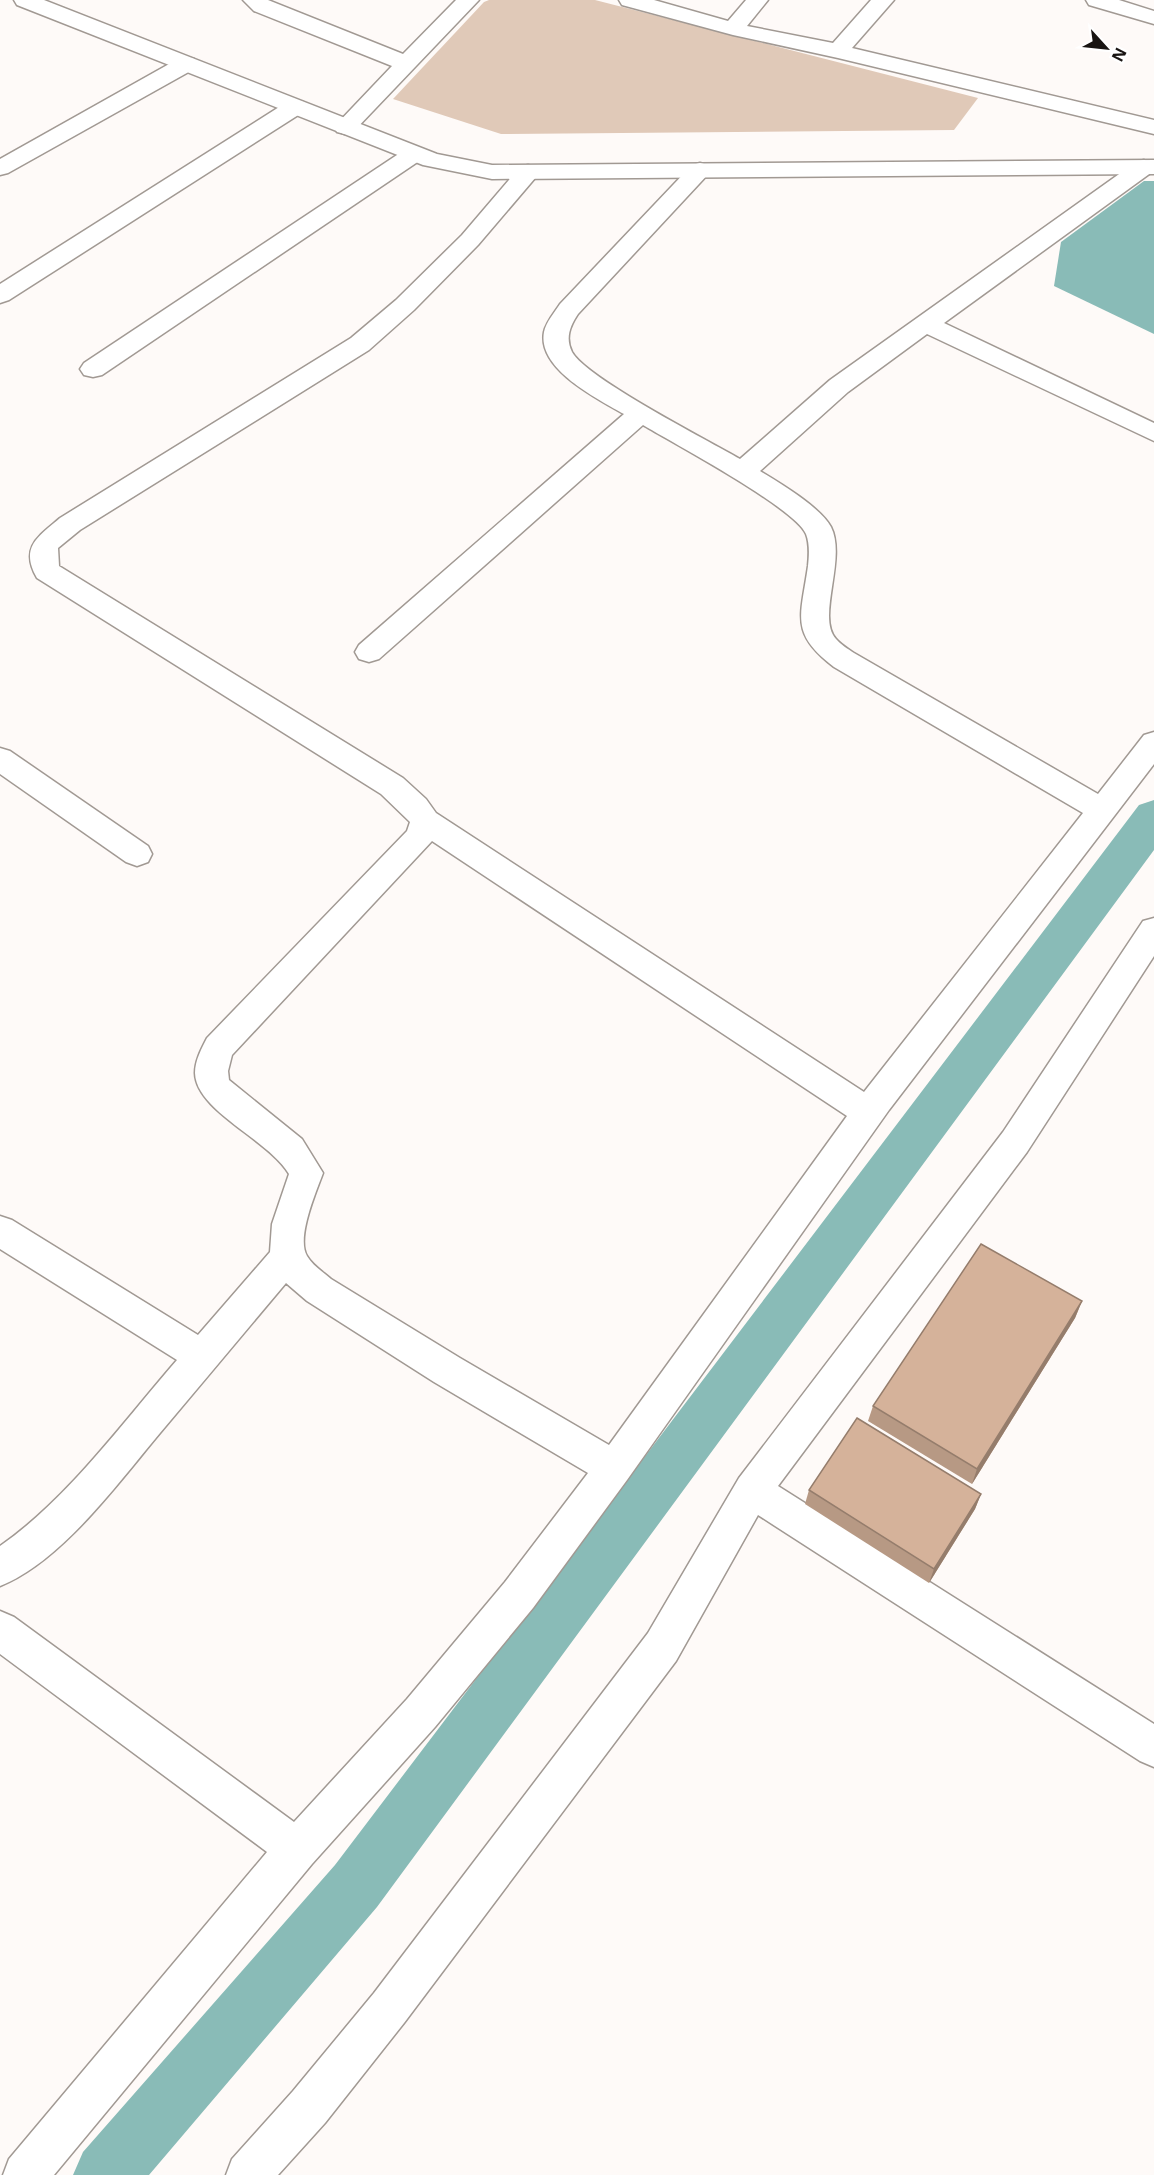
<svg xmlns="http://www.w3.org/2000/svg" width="1154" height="2175" font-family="'Open Sans',sans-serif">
	<rect width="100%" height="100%" fill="#fefaf8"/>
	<polygon fill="#e0c9b8" points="489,0 595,0 978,98 954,130 501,134 393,99 484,2"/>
	<polygon fill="#89bbb7" points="1144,181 1154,181 1154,334 1054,286 1061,242"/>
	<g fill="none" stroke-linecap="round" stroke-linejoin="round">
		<polygon fill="#89bbb7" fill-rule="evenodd" points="1154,800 1154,850 377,1907 149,2175 73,2175 83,2152 335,1865 1139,805"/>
		<g stroke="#a19993" stroke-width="3">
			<g id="minor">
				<polygon points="243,0 268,0 403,54 456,0 479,0 353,132 345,134 337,132 334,127 392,66 254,11"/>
				<polygon points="619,0 654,0 728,21 746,0 768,0 747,26 833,43 871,0 894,0 852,48 1154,120 1154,134 838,58 733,35 622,5"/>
				<polygon points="1086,0 1119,0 1154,11 1154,24 1089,5"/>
				<polygon points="186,57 194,59 197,64 194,69 8,173 0,175 0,159 178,59"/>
				<polygon points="295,100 303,102 306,107 303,112 9,300 0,303 0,284 287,102"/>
				<polygon points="414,147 422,149 425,154 422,159 102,375 93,377 84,375 80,369 84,363 406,149"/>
				<path d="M1144 160 1154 165 1152 172 944 323 1154 423V441L927 334 848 392 760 471C780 483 820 507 831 527 847 559 816 617 836 639 840 644 848 649 854 653L1098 794 1144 735 1154 732V764L889 1110 627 1480 533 1608 435 1727 312 1864 54 2175H3L9 2159 267 1852 0 1654V1611L14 1617 294 1822 407 1699 505 1582 588 1473 434 1382 307 1301 286 1283C244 1333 202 1383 160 1433 118 1483 61 1562 0 1586V1546C68 1499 123 1422 177 1360L0 1249V1216L12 1220 198 1335 270 1252 272 1224 289 1174C268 1139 196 1111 195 1073 195 1060 202 1048 207 1038L407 831 410 822 381 794 37 578C19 547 39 536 60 518L351 338 396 300 462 235 520 167 528 165 536 167 540 172 536 177 478 245 414 310 369 350 80 530 58 548 59 566 403 778 426 799 436 813 864 1092 1083 813 834 667C789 633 801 616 808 566 809 556 810 544 806 534 795 508 673 443 643 425L379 659 369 662 359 659 355 652 359 645 624 414C598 399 537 369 544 332 546 322 555 312 560 304L692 165 700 163 708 165 712 170 578 314C570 326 565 338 572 352 586 378 709 441 740 459L830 380 1136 162ZM432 841 847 1116 609 1445 460 1358 331 1279C323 1272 312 1265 307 1256 296 1238 316 1192 323 1173L302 1139 229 1080 228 1071 232 1055Z"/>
				<polygon points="0,748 10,751 148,846 152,854 148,862 137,866 126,862 0,774"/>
				<polygon points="1154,918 1154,956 1027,1152 778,1486 1154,1724 1154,1767 1140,1761 758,1515 676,1661 404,2023 325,2123 278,2175 226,2175 232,2159 293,2091 374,1993 648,1633 739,1478 1003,1132 1143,921"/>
			</g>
		</g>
		<g stroke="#a19993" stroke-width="3">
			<polygon id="major" points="14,0 44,0 437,154 492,165 1154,160 1154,174 492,179 423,165 17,5"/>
		</g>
		<use href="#minor" fill="#fff" fill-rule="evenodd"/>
		<use href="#major" fill="#fff" fill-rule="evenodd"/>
	</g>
	<g fill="#b79984">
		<polygon points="1082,1301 1075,1318 972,1484 868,1421 873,1406"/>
		<polygon points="809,1490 981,1494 975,1509 929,1583 805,1504"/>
	</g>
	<g fill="#957d6c">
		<polygon points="1082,1301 1075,1318 972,1484 977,1469"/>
		<polygon points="981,1494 975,1509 929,1583 934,1569"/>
	</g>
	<g fill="#d5b29a" stroke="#957d6c" stroke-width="1.5">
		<polygon points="981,1244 1082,1301 977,1469 873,1406"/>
		<polygon points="857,1418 981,1494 934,1569 809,1490"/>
	</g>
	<g transform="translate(1106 48) rotate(117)" stroke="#ffffff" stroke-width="4.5" paint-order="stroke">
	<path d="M0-4.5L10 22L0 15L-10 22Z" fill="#181412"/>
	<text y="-9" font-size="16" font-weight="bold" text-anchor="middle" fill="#181412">N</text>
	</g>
</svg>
